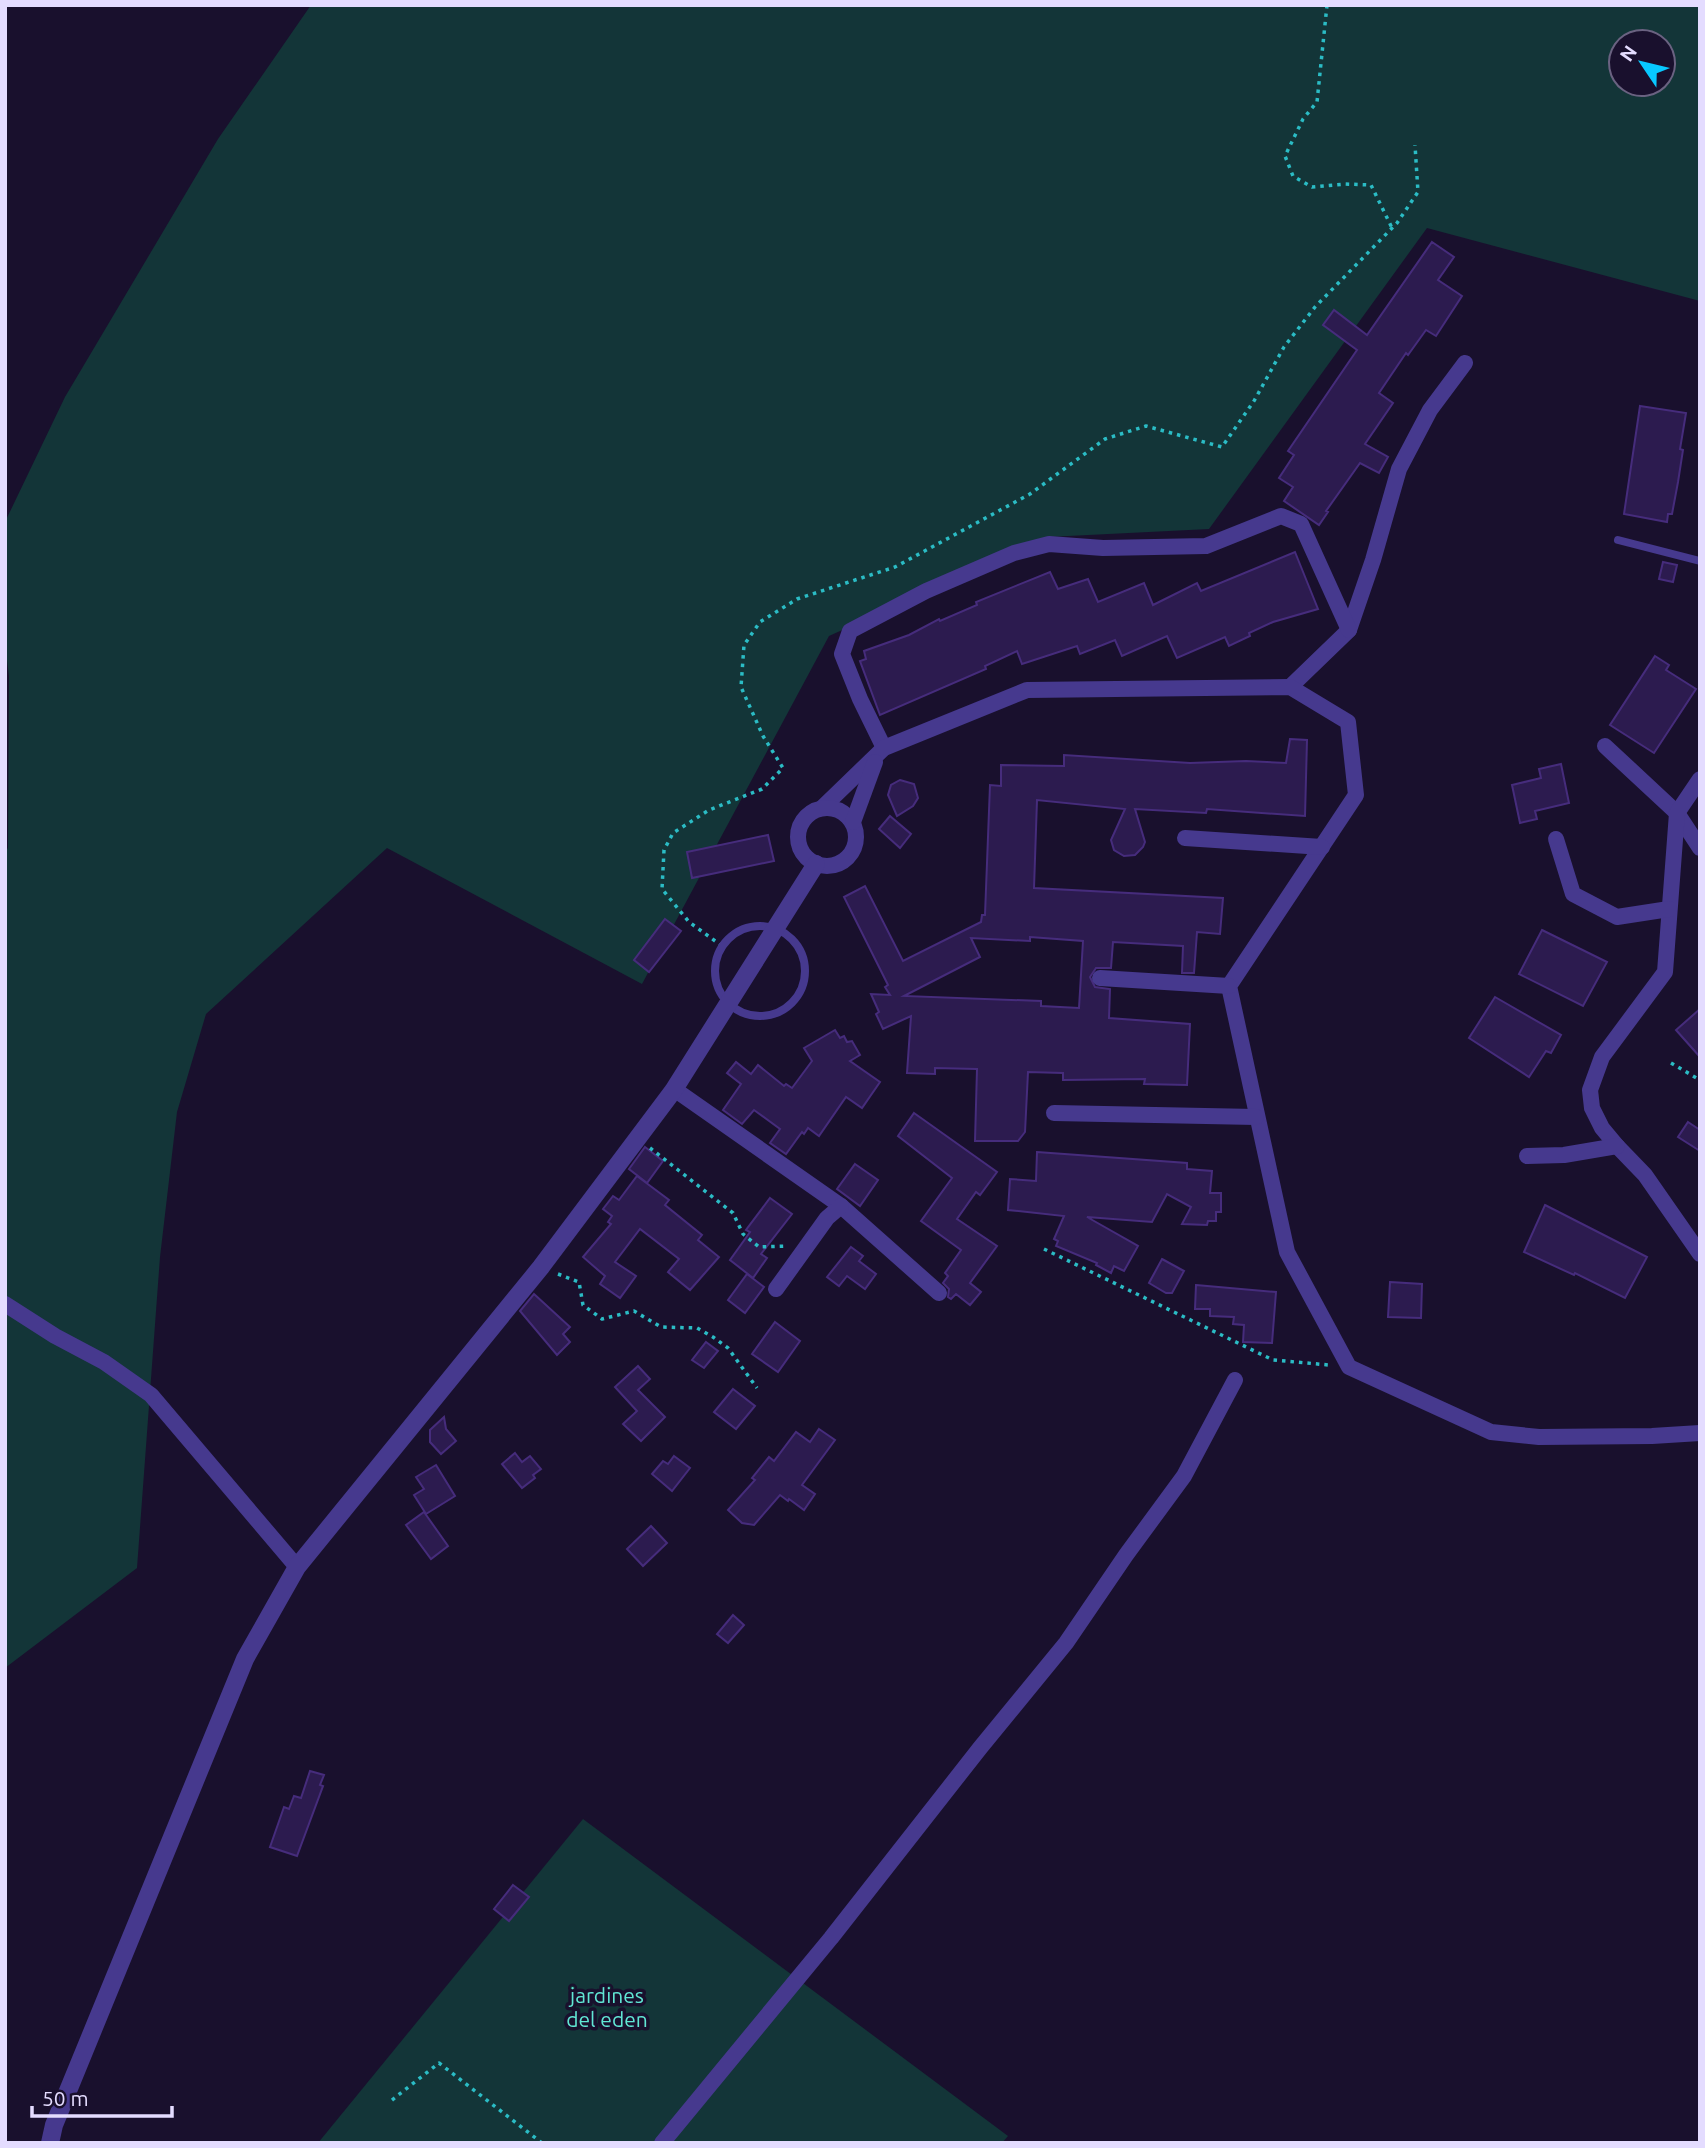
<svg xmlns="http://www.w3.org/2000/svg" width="1705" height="2148" font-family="Ubuntu,sans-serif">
	<rect width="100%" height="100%" fill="#19102d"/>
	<g fill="#133538" fill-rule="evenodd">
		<path d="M311 5H1700V301L1427 228 1209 529 1048 537 829 636 642 984 387 848 206 1014 177 1112 160 1257 137 1568 5 1668V852L8 848 9 676 5 644V522L65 397 218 139ZM1621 42H1663V84H1621Z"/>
		<polygon points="583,1819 1008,2136 1002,2143 318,2143"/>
	</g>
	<g fill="#2c1b4f" stroke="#462c7c" stroke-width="2" fill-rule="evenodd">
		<polygon points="1432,242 1454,257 1438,280 1462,296 1436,336 1426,330 1408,355 1406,353 1379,393 1393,403 1365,444 1388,457 1379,473 1360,463 1326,511 1328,512 1319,525 1284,501 1293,487 1279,478 1294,455 1288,451 1357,350 1323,325 1334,310 1367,335"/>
		<polygon points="1640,406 1686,413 1680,449 1683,450 1678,482 1672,514 1668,514 1667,522 1624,514"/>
		<polygon points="1295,552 1318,609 1273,622 1249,633 1250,636 1229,646 1225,637 1177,658 1167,636 1122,656 1115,640 1080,654 1077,646 1022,664 1017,651 985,666 986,669 880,715 860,661 866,659 864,651 909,635 939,619 940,621 977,605 976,602 1050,572 1058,589 1088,579 1098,602 1144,583 1153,605 1197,583 1201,591"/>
		<polygon points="1663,562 1677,565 1673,582 1659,579"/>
		<polygon points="1655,656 1669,665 1666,670 1696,689 1654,753 1610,725"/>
		<path d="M1290 739 1307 740 1305 816 1207 809 1206 813 1135 809 1145 842 1143 847 1135 855 1124 856 1114 850 1111 840 1125 809 1037 800 1034 888 1223 898 1220 934 1197 932 1194 973H1182L1183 946 1113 942 1111 968H1096L1090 977 1095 987 1110 989 1109 1018 1190 1024 1187 1085 1144 1084 1145 1079 1063 1080V1073L1028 1072 1025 1132 1018 1141H975L977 1069 935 1068V1074L907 1073 911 1016 883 1029 876 1014 879 1012 871 994 890 995 885 987 888 985 844 897 865 886 903 961 981 922 982 915H985L990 785 1001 786V765L1064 766V755L1190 763 1246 761 1286 763ZM1030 937 1083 941 1079 1008 1041 1006V1001L904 996 980 957 971 938 1030 941Z"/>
		<polygon points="1561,764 1569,803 1535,811 1537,819 1520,823 1512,785 1541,778 1539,769"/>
		<polygon points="900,780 914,784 918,798 913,806 897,816 888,795 891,785"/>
		<polygon points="890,816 911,834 900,848 879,829"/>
		<polygon points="768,835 774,861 692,878 687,852"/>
		<polygon points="665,919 681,931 649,972 634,960"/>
		<polygon points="1542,930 1607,962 1583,1006 1519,974"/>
		<polygon points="1495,997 1561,1035 1551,1053 1546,1051 1529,1077 1469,1038"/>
		<polygon points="1700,1009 1700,1057 1676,1030"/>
		<polygon points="835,1030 840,1038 844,1036 847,1042 852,1041 860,1055 850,1061 880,1082 862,1108 846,1097 819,1136 808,1128 804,1134 802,1132 786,1154 770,1143 780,1129 754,1110 742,1124 723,1110 741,1084 727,1073 736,1062 751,1074 758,1065 784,1086 786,1084 792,1088 812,1061 804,1048"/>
		<polygon points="914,1113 997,1172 980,1195 976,1192 957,1219 997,1246 970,1283 981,1292 970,1305 956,1294 951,1299 948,1297 949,1289 943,1283 948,1276 945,1273 961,1250 921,1221 952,1178 898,1136"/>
		<polygon points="1688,1122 1700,1130 1700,1151 1678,1137"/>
		<polygon points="645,1147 663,1161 647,1183 629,1169"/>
		<polygon points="1037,1152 1187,1163 1187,1169 1212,1171 1210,1193 1221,1193 1221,1212 1216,1212 1216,1221 1208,1221 1207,1225 1182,1224 1191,1207 1167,1194 1152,1222 1087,1217 1138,1246 1124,1271 1114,1266 1111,1273 1096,1265 1097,1263 1056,1246 1058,1241 1054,1239 1064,1216 1008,1210 1010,1179 1036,1181"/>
		<polygon points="855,1164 878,1180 860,1206 837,1189"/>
		<polygon points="637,1176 669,1200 665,1205 702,1235 698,1240 719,1257 690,1290 668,1272 679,1259 640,1229 615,1262 636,1276 620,1298 600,1284 605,1276 583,1257 611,1224 608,1222 612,1216 603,1209 613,1196 619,1200"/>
		<polygon points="770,1198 792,1214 761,1254 767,1258 753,1278 730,1260 750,1232 746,1230"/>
		<polygon points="1545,1205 1647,1257 1625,1298 1575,1273 1574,1275 1524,1252"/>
		<polygon points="851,1247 863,1256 859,1261 876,1274 865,1289 847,1276 839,1286 827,1277"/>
		<polygon points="1162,1259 1184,1271 1172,1293 1166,1293 1149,1283"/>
		<polygon points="747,1274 764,1287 745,1313 728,1300"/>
		<polygon points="1390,1282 1422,1284 1421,1318 1388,1317"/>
		<polygon points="1196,1285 1276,1292 1272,1343 1243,1342 1244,1325 1233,1324 1234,1317 1210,1316 1210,1309 1195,1309"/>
		<polygon points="534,1294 570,1327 563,1334 570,1342 557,1355 520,1311"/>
		<polygon points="775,1322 800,1341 778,1372 752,1354"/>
		<polygon points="706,1342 718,1351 704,1368 692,1360"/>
		<polygon points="638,1366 650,1379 638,1390 665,1417 641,1441 623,1424 637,1411 615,1387"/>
		<polygon points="733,1389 755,1406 736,1429 714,1412"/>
		<polygon points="444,1417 446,1429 456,1441 441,1454 430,1442 430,1430"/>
		<polygon points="819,1429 835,1440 802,1485 815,1494 804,1510 789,1499 788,1501 780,1495 754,1525 742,1523 728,1510 755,1480 752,1478 769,1457 774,1461 796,1432 810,1442"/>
		<polygon points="515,1453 522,1462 530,1456 541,1469 533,1475 535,1478 522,1488 502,1464"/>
		<polygon points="674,1456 690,1468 672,1491 652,1474 663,1461 668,1464"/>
		<polygon points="436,1465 455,1496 426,1514 414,1495 424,1489 416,1477"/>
		<polygon points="424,1512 448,1546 431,1559 406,1525"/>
		<polygon points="651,1526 667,1543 643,1566 627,1549"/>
		<polygon points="733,1615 744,1625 728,1643 717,1634"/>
		<polygon points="310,1771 324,1775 320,1785 323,1786 297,1856 270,1847 284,1807 289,1809 294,1796 301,1798"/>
		<polygon points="513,1885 529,1897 509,1921 494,1909"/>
	</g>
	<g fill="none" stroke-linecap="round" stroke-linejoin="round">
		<g stroke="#2bbcc5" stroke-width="3.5" stroke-dasharray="3.5 5" stroke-linecap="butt">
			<polyline points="1327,5 1317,102 1303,119 1285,156 1293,176 1312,187 1345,184 1371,185 1392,228"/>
			<polyline points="722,946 689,922 662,889 664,850 673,833 709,810 762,789 783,768 763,736 741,687 744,645 760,622 797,599 895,567 1030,494 1105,439 1146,426 1222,447 1254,401 1284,347 1315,307 1397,223 1418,192 1415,145"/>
			<polyline points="1671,1063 1700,1080"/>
			<polyline points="650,1148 733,1213 743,1234 759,1247 788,1246"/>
			<polyline points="1044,1249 1273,1360 1329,1365"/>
			<polyline points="558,1274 579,1282 583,1305 602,1319 634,1311 661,1327 697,1328 713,1337 728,1348 757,1388"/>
			<polyline points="392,2100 439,2063 542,2143"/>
		</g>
		<g stroke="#46398e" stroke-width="8">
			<polyline points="1618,540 1700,561"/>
			<circle cx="760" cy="971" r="45"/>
		</g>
		<g stroke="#46398e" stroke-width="16">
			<polyline points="1290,687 1349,630 1373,560 1399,469 1430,410 1465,363"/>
			<polyline points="1605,746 1677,813 1700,848"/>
			<polyline points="884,748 860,699 842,654 850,631 926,591 1014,553 1049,544 1103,548 1206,546 1281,516 1301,524 1349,630"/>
			<polyline points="1700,779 1677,813 1665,972 1602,1057 1590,1090 1592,1108 1602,1128 1617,1146 1645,1175 1700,1254"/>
			<polyline points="823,807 884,748 1027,690 1290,687 1348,722 1356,795 1229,986 1287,1252 1349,1367 1491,1432 1539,1437 1652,1436 1700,1433"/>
			<circle cx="827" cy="837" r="29"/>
			<polyline points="853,822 875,762"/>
			<polyline points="1185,838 1322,847"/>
			<polyline points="1556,839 1573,894 1617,917 1669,909"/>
			<polyline points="1100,978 1229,986"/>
			<polyline points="674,1089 841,1206 939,1293"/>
			<polyline points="1054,1113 1256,1117"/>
			<polyline points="1527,1156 1564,1155 1617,1146"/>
			<polyline points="776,1289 827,1218 841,1206"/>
			<polyline points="5,1304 55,1336 104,1362 151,1395 297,1567"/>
			<polyline points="662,2143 831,1938 980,1748 1066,1643 1126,1555 1184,1476 1235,1380"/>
		</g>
		<polyline stroke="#46398e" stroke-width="18" points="50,2143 54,2125 245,1659 297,1567 541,1267 673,1091 816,864"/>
	</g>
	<g text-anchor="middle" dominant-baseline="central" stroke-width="7" stroke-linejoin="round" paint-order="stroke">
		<g font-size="21" fill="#61e7d5" stroke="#19102d">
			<text x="607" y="1995">jardines<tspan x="607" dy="24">del eden</tspan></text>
		</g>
	</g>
	<rect width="1705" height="2148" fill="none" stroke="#e4dcff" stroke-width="14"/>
	<g transform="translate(1642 63) rotate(305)"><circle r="33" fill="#19102d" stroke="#6a6281" stroke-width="2"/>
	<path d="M0-5L12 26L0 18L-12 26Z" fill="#08c9ff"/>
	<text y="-10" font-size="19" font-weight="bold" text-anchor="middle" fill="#e4dcff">N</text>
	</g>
	<path d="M32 2106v10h140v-10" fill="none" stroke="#e4dcff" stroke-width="3.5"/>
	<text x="42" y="2106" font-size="21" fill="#e4dcff" stroke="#19102d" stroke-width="5" paint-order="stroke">50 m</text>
</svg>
